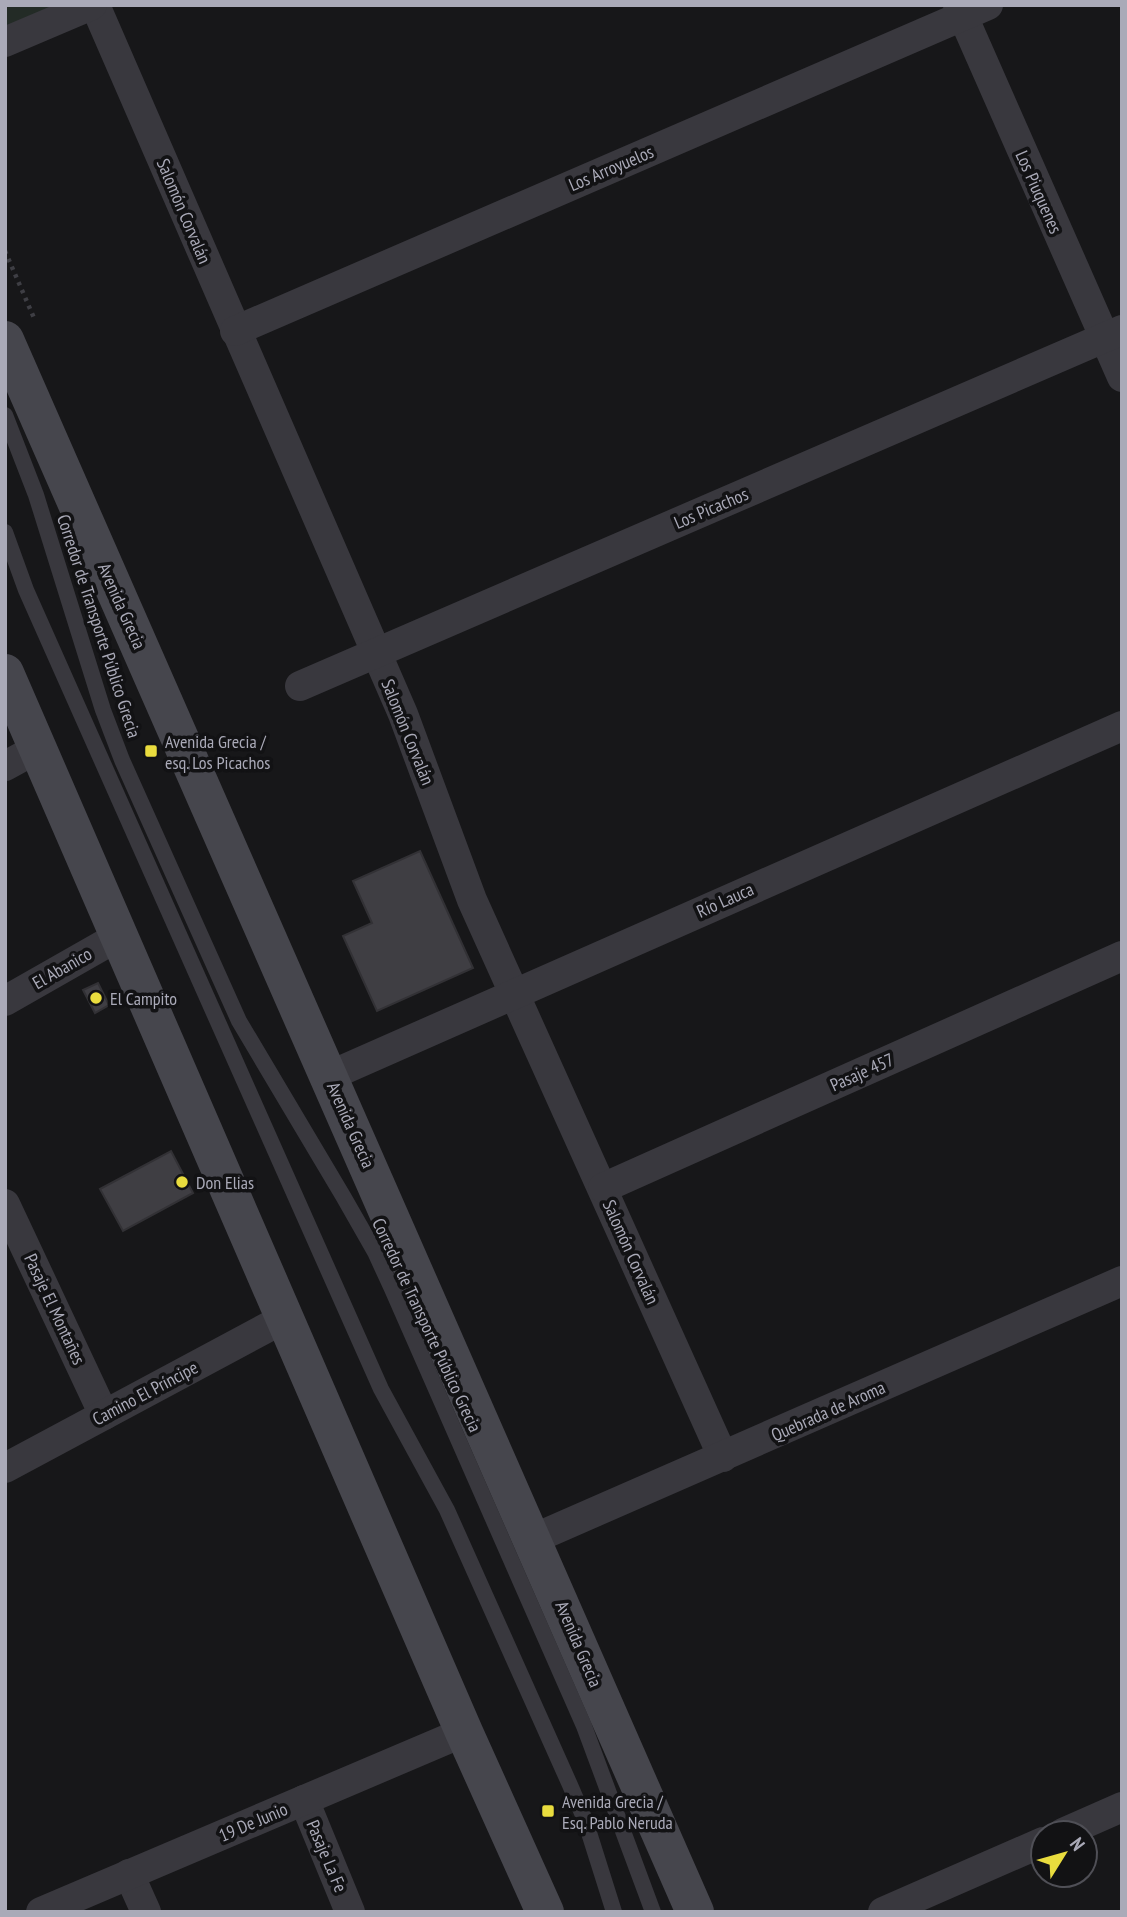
<svg xmlns="http://www.w3.org/2000/svg" width="1127" height="1917" font-family="'PT Sans Narrow',sans-serif">
	<rect width="100%" height="100%" fill="#171719"/>
	<polygon fill="#232b26" points="5,5 80,5 5,38"/>
	<g fill="#3f3e43" stroke="#323135" stroke-width="2">
		<polygon points="420,851 473,968 377,1011 343,936 372,923 353,881"/>
		<polygon points="98,983 109,1005 95,1013 83,990"/>
		<polygon points="171,1151 193,1193 123,1231 100,1189"/>
	</g>
	<g fill="none" stroke-linecap="round" stroke-linejoin="round">
		<polyline stroke="#3e3e44" stroke-width="4.5" stroke-dasharray="3.5 5" stroke-linecap="butt" points="5,251 34,318"/>
		<g stroke="#39383e" stroke-width="16">
			<polyline points="5,415 36,495 103,710 122,760 239,1021 343,1196 375,1252 392,1289 584,1726 653,1912"/>
			<polyline points="5,532 26,590 381,1389 447,1510 570,1785 585,1820 614,1912"/>
		</g>
		<g stroke="#39383e" stroke-width="30">
			<polyline points="95,5 403,714 472,900 723,1457"/>
			<polyline points="958,5 1122,377"/>
			<polyline points="5,42 92,5"/>
			<polyline points="235,331 988,5"/>
			<polyline points="300,686 1122,330"/>
			<polyline points="5,766 38,748"/>
			<polyline points="5,1001 119,936"/>
			<polyline points="329,1076 1122,726"/>
			<polyline points="603,1188 1122,956"/>
			<polyline points="5,1204 104,1415"/>
			<polyline points="5,1468 285,1318"/>
			<polyline points="533,1539 1122,1281"/>
			<polyline points="304,1800 350,1912"/>
			<polyline points="1063,1833 1122,1807"/>
			<polyline points="129,1874 146,1912"/>
			<polyline points="41,1912 464,1732"/>
			<polyline points="883,1912 1043,1842"/>
		</g>
		<g stroke="#46464d" stroke-width="38">
			<polyline points="5,340 695,1912"/>
			<polyline points="5,673 464,1732 545,1912"/>
		</g>
	</g>
	<g fill="#e9dc3e" stroke="#121214" stroke-width="2.5">
		<rect x="144" y="744" width="14" height="14" rx="3.5"/>
		<circle cx="96" cy="998" r="7"/>
		<circle cx="182" cy="1182" r="7"/>
		<rect x="541" y="1804" width="14" height="14" rx="3.5"/>
	</g>
	<g text-anchor="middle" dominant-baseline="central" stroke-width="7" stroke-linejoin="round" paint-order="stroke">
		<g font-size="18" fill="#aaaab8" stroke="#121214">
			<text transform="translate(611 168) rotate(-23)">Los Arroyuelos</text>
			<text transform="translate(1039 192) rotate(66)">Los Piuquenes</text>
			<text transform="translate(184 211) rotate(67)">Salomón Corvalán</text>
			<text transform="translate(711 508) rotate(-23)">Los Picachos</text>
			<text transform="translate(122 606) rotate(66)">Avenida Grecia</text>
			<text transform="translate(99 626) rotate(72)">Corredor de Transporte Público Grecia</text>
			<text transform="translate(408 732) rotate(68)">Salomón Corvalán</text>
			<text transform="translate(725 900) rotate(-24)">Río Lauca</text>
			<text transform="translate(62 968) rotate(-30)">El Abanico</text>
			<text transform="translate(862 1072) rotate(-24)">Pasaje 457</text>
			<text transform="translate(351 1125) rotate(66)">Avenida Grecia</text>
			<text transform="translate(631 1252) rotate(66)">Salomón Corvalán</text>
			<text transform="translate(55 1309) rotate(65)">Pasaje El Montañes</text>
			<text transform="translate(427 1325) rotate(65)">Corredor de Transporte Público Grecia</text>
			<text transform="translate(145 1393) rotate(-28)">Camino El Príncipe</text>
			<text transform="translate(828 1411) rotate(-24)">Quebrada de Aroma</text>
			<text transform="translate(579 1644) rotate(67)">Avenida Grecia</text>
			<text transform="translate(253 1822) rotate(-23)">19 De Junio</text>
			<text transform="translate(327 1856) rotate(67)">Pasaje La Fe</text>
		</g>
		<g font-size="18" fill="#aaaab8" stroke="#121214" text-anchor="start">
			<text x="165" y="741">Avenida Grecia /<tspan x="165" dy="21">esq. Los Picachos</tspan></text>
			<text x="110" y="998">El Campito</text>
			<text x="196" y="1182">Don Elias</text>
			<text x="562" y="1801">Avenida Grecia /<tspan x="562" dy="21">Esq. Pablo Neruda</tspan></text>
		</g>
	</g>
	<rect width="1127" height="1917" fill="none" stroke="#aaaab8" stroke-width="14"/>
	<g transform="translate(1064 1854) rotate(53)"><circle r="33" fill="#121214" stroke="#4f4f56" stroke-width="2"/>
	<path d="M0-5L12 26L0 18L-12 26Z" fill="#e9dc3e"/>
	<text y="-10" font-size="19" font-weight="bold" text-anchor="middle" fill="#aaaab8">N</text>
	</g>
</svg>
